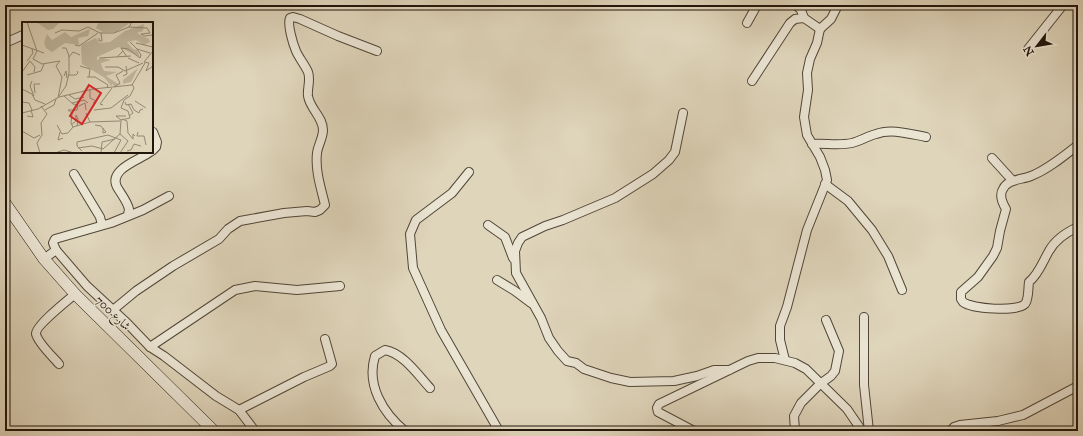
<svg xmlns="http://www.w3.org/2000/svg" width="1083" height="436" font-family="'IM FELL Great Primer',Amiri,serif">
	<rect width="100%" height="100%" fill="#dfd5bb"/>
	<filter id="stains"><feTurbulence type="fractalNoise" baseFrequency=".005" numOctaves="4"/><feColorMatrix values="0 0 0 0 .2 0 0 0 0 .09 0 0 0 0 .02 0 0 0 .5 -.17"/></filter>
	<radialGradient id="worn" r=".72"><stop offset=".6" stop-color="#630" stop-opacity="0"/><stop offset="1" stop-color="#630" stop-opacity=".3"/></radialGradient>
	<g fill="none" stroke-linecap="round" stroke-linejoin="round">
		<g stroke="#514637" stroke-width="10">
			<g id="street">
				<polyline points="796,5 801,10 804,18"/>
				<polyline points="747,23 757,5"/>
				<polyline points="5,43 23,35"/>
				<polyline points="1028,49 1063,5"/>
				<polyline points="752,81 790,23 795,19 804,18 820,29 831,19 838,5"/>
				<polyline points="683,113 675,152 669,160 653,174 615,198 563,220 545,226 522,237 518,243 515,251 516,273 541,318 549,338 558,351 567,361 576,363 584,369 611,378 630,382 674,381 697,376 714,370 729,370"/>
				<path d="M812 144C825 143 839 146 852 143 860 141 868 136 876 134 891 128 910 134 926 137"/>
				<path d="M1078 145C1064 156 1047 170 1031 176 1021 180 1008 179 1003 189 999 195 1003 204 1006 209L1000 231 997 248 993 256 978 277 961 292V299L963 302C972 309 1017 312 1025 304 1029 299 1028 288 1029 282 1039 274 1043 261 1049 251 1055 240 1067 232 1078 227"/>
				<polyline points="152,151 156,147 157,142 153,132"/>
				<polyline points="992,158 1012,180"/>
				<polyline points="469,172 452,193 416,220 410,234 413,268 441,330 499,431"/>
				<polyline points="74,174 100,217 102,225"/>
				<polyline points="825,184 848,201 872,230 888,256 902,290"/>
				<path d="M128 215 129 209C127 201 121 194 117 187 108 169 140 160 150 152"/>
				<polyline points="488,225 505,237 513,258"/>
				<polyline points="56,250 53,243 55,239 111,223 143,210 169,196"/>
				<polyline points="44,259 56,250 87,286 127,323 150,347 164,356 216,396 239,410 255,431"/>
				<polyline points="497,280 515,291 531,303"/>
				<path d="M113 310 136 291 173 266 219 239 228 229 240 221 284 213 307 211 315 212 320 210 325 205C321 188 315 171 317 153 318 145 323 138 323 130 323 117 310 109 308 96 307 88 311 80 308 72 305 65 299 58 296 51 293 44 287 24 290 18L293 17 300 19 338 36 377 51"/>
				<polyline points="864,317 864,385 869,431"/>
				<polyline points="150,347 235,290 255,286 297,290 340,286"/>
				<polyline points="785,360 780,340 780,326 787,307 807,230 827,180 825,170 820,157 807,135 804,117 808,90 807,73 810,59 817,43 820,29"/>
				<path d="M59 364C53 357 38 343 36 334 35 326 68 300 75 294"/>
				<polyline points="239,410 304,377 330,366 332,364 325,339"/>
				<polyline points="201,431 208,425"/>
				<path d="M405 431C383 413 366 385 375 356L385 350C403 353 418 375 430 388"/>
				<polyline points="694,431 658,412 657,408 659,404 748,361 758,358 775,358 795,363 806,369 847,409 862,431"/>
				<polyline points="795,431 794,416 801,403 820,384 831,376 835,371 839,351 826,320"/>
				<polyline points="950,431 954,427 960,425 998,421 1023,415 1078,386"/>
			</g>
		</g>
		<g stroke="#22160b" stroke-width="12">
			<polyline id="secondary" points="5,203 44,259 75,294 214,431"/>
		</g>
		<use href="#street" stroke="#eae4d3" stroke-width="8"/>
		<use href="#secondary" stroke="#eae4d3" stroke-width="11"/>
	</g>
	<g text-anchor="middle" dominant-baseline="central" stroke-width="3" stroke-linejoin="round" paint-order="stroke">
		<g font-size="12" fill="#22160b" stroke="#eae4d3">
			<text transform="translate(113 313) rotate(44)">شارع 700</text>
		</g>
	</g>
	<g transform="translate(22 22)">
		<rect width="131" height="131" fill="#dfd5bb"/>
		<path d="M14 0H38L31 7 26 8ZM77 0H107L108 1 94 10H81L74 6ZM122 2 121 9 115 11 127 17 128 20 122 23 114 18 105 20 111 27 115 28 118 35 97 25 75 35V38L80 36 89 38 79 41 80 45 82 49 95 50 84 54 96 62H101V58L116 46 109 60 92 64 91 62 89 64 83 56 60 42 59 24 61 22 74 16 77 21 88 20 103 9ZM68 7 66 14 56 16 57 23 43 21 30 30 24 26 22 21 25 12 30 18 43 10 49 15Z" fill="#bfb59d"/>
		<path fill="none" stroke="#938975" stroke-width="1" d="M5 0 15 29 11 37M107 5 125 6 128 11M33 11 40 8 57 9 66 5 78 11H92L107 5 110 0M128 11 119 12 123 14 130 13M77 16V19H80L79 11M108 20 115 27 128 31M114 21 131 25M0 23 22 31M53 23 57 24 76 11M101 29 99 26 106 27 118 36 119 33 115 27M131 29 122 40 127 41 124 49 131 44M47 35 51 30 58 33M95 35 101 29 105 35M77 36 109 34M106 36 117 41M11 37 20 42 38 39 34 44 40 55 36 76M5 39 11 31 10 27M8 39 13 45 12 50M58 44 68 47 67 55M83 45H96L103 49 121 41M0 50 8 39M5 53 19 49 22 42M47 53H54L56 51 55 49M42 54 44 49 45 56M101 54 105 52 104 44M65 55H73L86 63 85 66M10 59 8 64 12 74M92 65 98 61 94 53 101 49M0 67 10 72 13 78 23 82M68 68V76L74 79 71 81M13 71 12 62H18M47 73 53 77 62 75 61 76M37 74 44 64 47 51V34L44 26H40M42 74 51 82 56 83 55 88H46L50 91 49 101 51 105 68 100M113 79 124 86M0 80 7 81 10 88M103 80 104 83 109 82 112 88 117 91 118 88 121 87M50 81 62 78 66 81M106 82 111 91 107 94M81 83 78 82 90 66M57 84 63 81 64 88M23 88 32 83 34 77M72 88 89 86 106 73M0 91 16 87 37 75 71 67 110 63 123 41M64 91 68 100 98 99M5 94 11 95 9 88M100 97 105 99 106 111 111 117V112L113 114M99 98 94 94H104M35 103 40 112 46 111 51 105M49 103 54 99V93L56 97 55 104M73 103 79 104 84 110 81 111V106M0 109 12 116 18 113M38 110 36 118 41 116M116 110 115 114H122L124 123M56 126 70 124 81 127 98 112M60 129 55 124V120L86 113 99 118 92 131M105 129 109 128 112 122 119 124M18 131 15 121 20 113 19 101 25 92 19 84M33 131 42 128 52 131M79 131 80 120 93 117M98 131 106 119 98 112 99 98 108 96 106 89 99 86 102 78 108 74 112 66 110 62"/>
		<path fill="#d62828" fill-opacity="0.15" stroke="#d62828" stroke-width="2" d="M67 63 79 71 60 102 48 94Z"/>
		<rect width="131" height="131" fill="none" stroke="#22160b" stroke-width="2"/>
	</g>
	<rect width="1083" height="436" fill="none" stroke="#dfd5bb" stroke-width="20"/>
	<rect x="6" y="6" width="1071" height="424" fill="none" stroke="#22160b" stroke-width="2"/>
	<rect x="10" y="10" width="1063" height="416" fill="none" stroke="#22160b"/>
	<g transform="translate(1037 46) rotate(239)" stroke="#eae4d3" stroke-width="3" paint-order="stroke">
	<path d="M0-3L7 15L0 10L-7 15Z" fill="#22160b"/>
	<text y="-6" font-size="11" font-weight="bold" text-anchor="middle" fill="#22160b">N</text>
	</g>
	<rect width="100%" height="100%" filter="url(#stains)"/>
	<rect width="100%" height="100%" fill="url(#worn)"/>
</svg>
